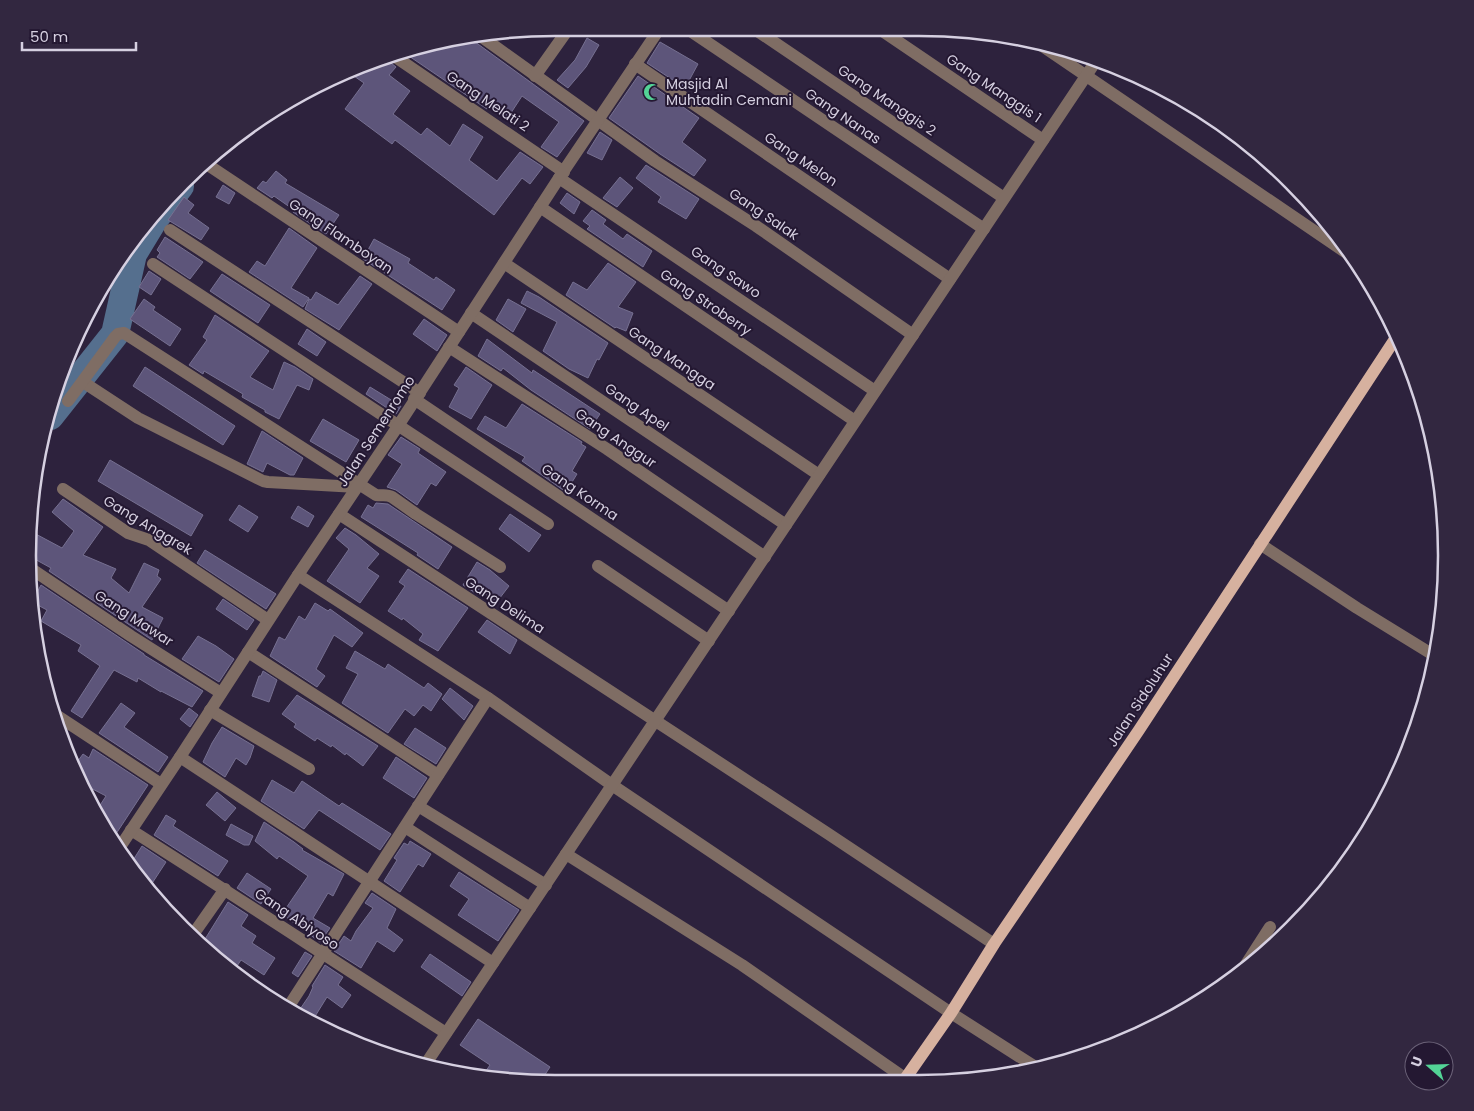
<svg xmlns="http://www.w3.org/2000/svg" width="1474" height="1111" font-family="Poppins,sans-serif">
	<rect width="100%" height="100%" fill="#2d223d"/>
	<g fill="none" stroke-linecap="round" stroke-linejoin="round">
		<polyline stroke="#556f8e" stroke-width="28" points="50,416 115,334 133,254 153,221 180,186"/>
	</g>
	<g fill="#5d557a" stroke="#767091">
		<polygon points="587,38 599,45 586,67 568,88 557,80 575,60"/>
		<polygon points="471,39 584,121 557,157 541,147 559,122 522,96 507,119 489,106 487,109 478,103 403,52 419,46"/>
		<polygon points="660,42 698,64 685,88 647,63"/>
		<polygon points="386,59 396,67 389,75 410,91 393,114 421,135 427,128 450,146 463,124 483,137 469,160 497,181 520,152 543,167 530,184 522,178 494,215 395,140 392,144 345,109 364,83 351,74"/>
		<polygon points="638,76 699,118 682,142 706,160 694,176 660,154 609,118"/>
		<polygon points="600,132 612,140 602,160 587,153"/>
		<polygon points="646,165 699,199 686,219 658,202 661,197 636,178"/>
		<polygon points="276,171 287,180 285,183 339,215 326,234 293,212 294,210 274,196 272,198 257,188 263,181 266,183"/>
		<polygon points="620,177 633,188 617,207 603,198"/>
		<polygon points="223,185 235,193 229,204 216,197"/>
		<polygon points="567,193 580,202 574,214 560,203"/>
		<polygon points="184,197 194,205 188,213 209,228 201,240 168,220"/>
		<polygon points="592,210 606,220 603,224 623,239 627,234 652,251 643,267 587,229 590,226 583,221"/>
		<polygon points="289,228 317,248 291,288 309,298 303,307 249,272 257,261 265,266"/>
		<polygon points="165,237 203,262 190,279 157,257 160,253 157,250"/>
		<polygon points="374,239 410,259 408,263 434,280 436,277 455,290 442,310 363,259"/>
		<polygon points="608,263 636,282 618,307 633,313 626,331 616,327 615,328 566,295 573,282 587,290"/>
		<polygon points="149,271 161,279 151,295 139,287"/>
		<polygon points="222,274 270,305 258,323 210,291"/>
		<polygon points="360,276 372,284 339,330 305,309 309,299 311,300 316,292 338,305"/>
		<polygon points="527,291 539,297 608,343 599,360 597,359 588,378 569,369 543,351 557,322 521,303"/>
		<polygon points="144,299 155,307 153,310 181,329 170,346 130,319"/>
		<polygon points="508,299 526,309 513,332 496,320"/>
		<polygon points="215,315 269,351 250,377 273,390 284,362 295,367 313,379 309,390 297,385 279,419 265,412 265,410 242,397 243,394 204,371 203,374 189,365 207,340 203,337"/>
		<polygon points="424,319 447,335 437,351 413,334"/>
		<polygon points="307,329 326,342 317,356 298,344"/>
		<polygon points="487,339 532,373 533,370 600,414 590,429 531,390 503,368 501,371 478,356"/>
		<polygon points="145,367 235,426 223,445 133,386"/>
		<polygon points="466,367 492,385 471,419 449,407 459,388 454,385"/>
		<polygon points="370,387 401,406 396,414 366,394"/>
		<polygon points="522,404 582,442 581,444 586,447 572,471 577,474 566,492 522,461 525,457 477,429 485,416 506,428"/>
		<polygon points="323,419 359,440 346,462 310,441"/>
		<polygon points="262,431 303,458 294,475 290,475 267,463 263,472 247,464"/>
		<polygon points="401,437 420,449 418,453 446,472 436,486 431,483 417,505 396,490 387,487 402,464 388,455"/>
		<polygon points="110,460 203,515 191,536 98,481"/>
		<polygon points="63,499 103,527 83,555 116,569 111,578 129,593 144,563 159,570 157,576 161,579 142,607 163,618 152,640 49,571 51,568 31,557 32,532 62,548 74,531 52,512"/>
		<polygon points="376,503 388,504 452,547 438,569 417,555 418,553 361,517 368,505 373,508"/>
		<polygon points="239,505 258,517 248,532 229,520"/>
		<polygon points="298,506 314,516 308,527 291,518"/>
		<polygon points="510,514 541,535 529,552 499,529"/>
		<polygon points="345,528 356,535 379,554 367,568 379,576 360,603 327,581 349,549 336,538"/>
		<polygon points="205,550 276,594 266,609 197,563"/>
		<polygon points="477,562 490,570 509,586 496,603 480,590 477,594 463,585"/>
		<polygon points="408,569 468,608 438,651 419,640 423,634 403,618 402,620 388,611 405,586 399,582"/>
		<polygon points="41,585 144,654 144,655 203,691 192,707 161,691 161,692 138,678 137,682 114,670 82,718 71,711 100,666 78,651 81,645 41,621 47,610 32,602"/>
		<polygon points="223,599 254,620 247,630 216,609"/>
		<polygon points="315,603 328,611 330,609 363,633 352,647 334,635 316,669 325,676 317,687 270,656 279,637 285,640 299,616 305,620"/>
		<polygon points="487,620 517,640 510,654 478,632"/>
		<polygon points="198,636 216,646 234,659 219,682 182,659"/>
		<polygon points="355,651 385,669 388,664 424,688 428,683 442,694 431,711 423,705 414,716 405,709 388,733 342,703 358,674 346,668"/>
		<polygon points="263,671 277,680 269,702 252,696 259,676 261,676"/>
		<polygon points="450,688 473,706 464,720 442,699"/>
		<polygon points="297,695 378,746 363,766 346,753 345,755 332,745 331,747 317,738 315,741 294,727 296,724 282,714"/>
		<polygon points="121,703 135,713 124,727 168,757 158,772 99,733"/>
		<polygon points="189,708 198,715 190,727 180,719"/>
		<polygon points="222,727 254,746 250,758 246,765 236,758 225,777 203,762 212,743"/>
		<polygon points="415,728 446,748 436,764 404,744"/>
		<polygon points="93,749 148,785 112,840 97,810 106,796 85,785 75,765 83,754 89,758"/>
		<polygon points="396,757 427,778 414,798 383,778"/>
		<polygon points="272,780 294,793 302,781 339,806 342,803 391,834 380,850 319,810 304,829 261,801"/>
		<polygon points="217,792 236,808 225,821 206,805"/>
		<polygon points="166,815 176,821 173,826 228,861 218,876 154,835"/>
		<polygon points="264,822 294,842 303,849 302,850 344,874 333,896 328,893 313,918 330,928 320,942 282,914 308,876 279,856 277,859 255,841"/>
		<polygon points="231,824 253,836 249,845 244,845 226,835"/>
		<polygon points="410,841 431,854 423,867 418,864 400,892 384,881 397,860 394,858 404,843 408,845"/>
		<polygon points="142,846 166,862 149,888 130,865"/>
		<polygon points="459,872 519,910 498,941 458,915 469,899 450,886"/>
		<polygon points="247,873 271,889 261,904 237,888"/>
		<polygon points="372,893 396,909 387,928 403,940 394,952 377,941 361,968 334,951 344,936 351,941 356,931 373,908 365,903"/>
		<polygon points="228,902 248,915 241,926 256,936 252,943 275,958 264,975 241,960 235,969 202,944"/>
		<polygon points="305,952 312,956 298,977 292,973"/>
		<polygon points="430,954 471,982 462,996 421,967"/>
		<polygon points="325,965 343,977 338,985 351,995 342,1008 327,997 314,1018 312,1017 310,1021 296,1015 309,996 313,987 312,986"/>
		<polygon points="478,1019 550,1067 542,1079 486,1079 481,1078 490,1065 460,1045"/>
	</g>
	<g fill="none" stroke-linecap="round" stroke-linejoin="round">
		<g stroke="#7f6d64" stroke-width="12">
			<polyline points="686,28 984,229"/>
			<polyline points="753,28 1004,198"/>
			<polyline points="878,28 1043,140"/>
			<polyline points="482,37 655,161 756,226 913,335"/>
			<polyline points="1038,43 1354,258"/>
			<polyline points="394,56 564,172"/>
			<polyline points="635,64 950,279"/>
			<polyline points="535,76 569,28"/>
			<polyline points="208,165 459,332"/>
			<polyline points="559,178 875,391"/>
			<polyline points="540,207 855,421"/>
			<polyline points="170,230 420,393"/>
			<polyline points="504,263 819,475"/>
			<polyline points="153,264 548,524"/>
			<polyline points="471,313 786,525"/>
			<polyline points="449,347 607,449 765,557"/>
			<polyline points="83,382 138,418 154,426 263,481 268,482 357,487"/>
			<polyline points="414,399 729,611"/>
			<path d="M68 401 115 337 118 334 124 333 376 495C382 496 387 494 392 497L416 514 500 567"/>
			<polyline points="63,489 128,533 149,540 268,620"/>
			<polyline points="339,514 827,833 994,944"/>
			<polyline points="1260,544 1357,608 1435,656"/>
			<polyline points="598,566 709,641"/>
			<polyline points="30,568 131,636 221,693"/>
			<polyline points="298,575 488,698 612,785 951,1013 1034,1066"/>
			<polyline points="248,652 438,775"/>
			<polyline points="210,710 309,769"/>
			<polyline points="53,713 161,784"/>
			<polyline points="180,757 493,963"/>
			<polyline points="418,806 546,885"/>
			<polyline points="405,827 530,908"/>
			<path d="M131 830C237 897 341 966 446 1033"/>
			<polyline points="118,850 180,757 298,575 398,426 559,178 660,28"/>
			<polyline points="566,854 742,965 906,1079"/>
			<polyline points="192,936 225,889"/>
			<polyline points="1243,969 1270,927"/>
			<polyline points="287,1009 488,698"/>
			<polyline points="425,1065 1096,61"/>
		</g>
		<polyline stroke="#d6b19f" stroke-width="12" points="905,1079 951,1013 994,944 1139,730 1397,336"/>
	</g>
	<defs>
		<g id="mosque-bare" transform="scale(1.35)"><path d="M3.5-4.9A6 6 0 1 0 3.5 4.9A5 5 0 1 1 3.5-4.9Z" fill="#53d396" stroke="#241832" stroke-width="2.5" paint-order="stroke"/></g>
	</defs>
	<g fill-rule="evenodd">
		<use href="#mosque-bare" x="652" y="92"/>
	</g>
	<g text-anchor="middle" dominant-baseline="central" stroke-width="4" stroke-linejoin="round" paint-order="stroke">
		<g font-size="14" fill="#d6d0e1" stroke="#241832" text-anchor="start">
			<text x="666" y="84">Masjid Al<tspan x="666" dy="16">Muhtadin Cemani</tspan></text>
		</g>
		<g font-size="14" fill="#d6d0e1" stroke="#241832">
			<text transform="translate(994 88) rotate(34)">Gang Manggis 1</text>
			<text transform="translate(887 100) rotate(34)">Gang Manggis 2</text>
			<text transform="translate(488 101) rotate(34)">Gang Melati 2</text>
			<text transform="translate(843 116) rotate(34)">Gang Nanas</text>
			<text transform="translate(801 159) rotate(34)">Gang Melon</text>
			<text transform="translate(764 214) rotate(34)">Gang Salak</text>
			<text transform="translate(341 236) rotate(34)">Gang Flamboyan</text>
			<text transform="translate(726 272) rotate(34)">Gang Sawo</text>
			<text transform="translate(706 302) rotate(34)">Gang Stroberry</text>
			<text transform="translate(672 358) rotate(34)">Gang Mangga</text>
			<text transform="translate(637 407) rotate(34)">Gang Apel</text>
			<text transform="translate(376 431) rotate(-57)">Jalan Semenromo</text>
			<text transform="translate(616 438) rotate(34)">Gang Anggur</text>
			<text transform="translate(580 492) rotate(34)">Gang Korma</text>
			<text transform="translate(148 525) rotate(31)">Gang Anggrek</text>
			<text transform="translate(505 605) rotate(33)">Gang Delima</text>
			<text transform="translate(134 618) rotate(33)">Gang Mawar</text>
			<text transform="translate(1140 700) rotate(-57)">Jalan Sidoluhur</text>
			<text transform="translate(297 919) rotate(34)">Gang Abiyoso</text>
		</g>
	</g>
	<path d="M0 0H1474V1111H0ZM555 36H919A519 519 0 0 1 1438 555V556A519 519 0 0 1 919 1075H555A519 519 0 0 1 36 556V555A519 519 0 0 1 555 36Z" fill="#322740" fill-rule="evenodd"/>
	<path fill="none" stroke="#d6d0e1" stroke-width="2.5" d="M555 36H919A519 519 0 0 1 1438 555V556A519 519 0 0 1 919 1075H555A519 519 0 0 1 36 556V555A519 519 0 0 1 555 36Z"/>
	<g transform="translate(1429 1066) rotate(290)"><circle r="24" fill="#241832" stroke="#6b6278"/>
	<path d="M0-4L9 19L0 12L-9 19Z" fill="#53d396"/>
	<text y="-8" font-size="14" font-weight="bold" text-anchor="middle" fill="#d6d0e1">U</text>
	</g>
	<path d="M22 42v8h114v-8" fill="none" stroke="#d6d0e1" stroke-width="2.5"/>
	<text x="30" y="42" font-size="15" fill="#d6d0e1" stroke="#241832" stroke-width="4" paint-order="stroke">50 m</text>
</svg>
